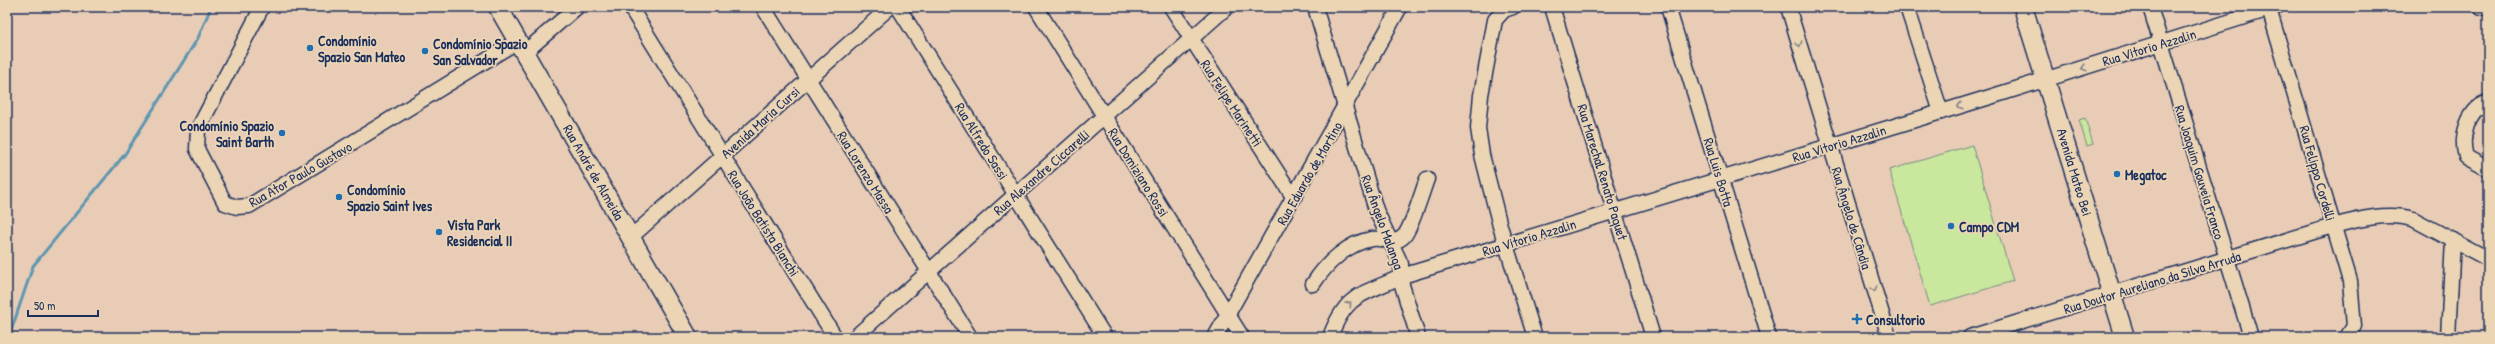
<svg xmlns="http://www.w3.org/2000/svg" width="2495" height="344" font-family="'Patrick Hand',sans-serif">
	<rect width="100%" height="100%" fill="#e9ccb6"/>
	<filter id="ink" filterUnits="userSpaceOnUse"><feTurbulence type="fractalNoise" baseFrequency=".025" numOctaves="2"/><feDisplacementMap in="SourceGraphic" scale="8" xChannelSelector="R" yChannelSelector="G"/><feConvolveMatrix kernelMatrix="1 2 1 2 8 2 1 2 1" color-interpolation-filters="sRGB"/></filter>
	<g filter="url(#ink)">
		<g fill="#cae79e" stroke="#728b7e">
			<polygon points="2085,118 2093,144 2087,146 2079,120"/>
			<polygon points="1972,145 2013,281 1930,306 1889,170"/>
		</g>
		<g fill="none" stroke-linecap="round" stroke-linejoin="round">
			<polyline stroke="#5e96b0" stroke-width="3" points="9,337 33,266 125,154 198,38 211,7"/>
			<g stroke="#1b2f5e" stroke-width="17">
				<g id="minor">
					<polyline points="262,7 198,129 197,149 225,203 237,207 249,206 518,41"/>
					<polyline points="630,7 835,337"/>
					<polyline points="763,7 970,337"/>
					<polyline points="898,7 1105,337"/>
					<polyline points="1036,7 1242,337"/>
					<polyline points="1171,7 1294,198"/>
					<polyline points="1315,7 1376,210 1401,264 1402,285 1418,337"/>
					<polyline points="1513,7 1504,10 1495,20 1481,95 1478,128 1482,155 1500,226 1535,337"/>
					<polyline points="1552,7 1653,337"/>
					<polyline points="1668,7 1769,337"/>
					<polyline points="1788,7 1889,337"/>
					<polyline points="1907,7 1941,112"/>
					<polyline points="2150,7 2251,337"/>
					<polyline points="2481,7 2488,8"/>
					<polyline points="2269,9 2350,281 2354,326 2347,337"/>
					<polyline points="525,52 577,7"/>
					<path d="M2488 102C2467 110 2460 138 2466 157L2488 169"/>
					<polyline points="631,237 890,7"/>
					<path d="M1313 284C1326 264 1347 243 1372 239 1384 237 1394 246 1404 236 1412 227 1422 192 1427 179"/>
					<polyline points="855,337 1227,7"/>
					<polyline points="1215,337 1400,7"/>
					<path d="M1330 337C1347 291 1364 295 1402 276L1990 97 2276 7"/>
					<path d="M1970 337 2333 226C2359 219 2387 212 2413 219L2488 259"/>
					<polyline points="2448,337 2453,240"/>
				</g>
			</g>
			<g stroke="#1b2f5e" stroke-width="21">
				<g id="major">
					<polyline points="498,7 688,337"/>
					<polyline points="2023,7 2125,337"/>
				</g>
			</g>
			<use href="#minor" stroke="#ecd5b4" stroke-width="14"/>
			<use href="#major" stroke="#ecd5b4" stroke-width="18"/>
		</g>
		<defs><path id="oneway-chevron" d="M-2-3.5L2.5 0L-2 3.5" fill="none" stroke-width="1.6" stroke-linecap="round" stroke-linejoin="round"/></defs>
		<g stroke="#848289">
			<use href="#oneway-chevron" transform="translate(1799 44) rotate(73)"/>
			<use href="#oneway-chevron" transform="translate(2084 68) rotate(163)"/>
			<use href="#oneway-chevron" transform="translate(1960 106) rotate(163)"/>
			<use href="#oneway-chevron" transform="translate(1874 289) rotate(73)"/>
			<use href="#oneway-chevron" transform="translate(1349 304) rotate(-48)"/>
		</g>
	</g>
	<g fill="#1f6fb2" stroke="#ecd5b4" stroke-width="1.5">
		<circle cx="310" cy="48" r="4"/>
		<circle cx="425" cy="51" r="4"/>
		<circle cx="282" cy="133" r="4"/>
		<circle cx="2117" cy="174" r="4"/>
		<circle cx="339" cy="197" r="4"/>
		<circle cx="1951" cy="226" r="4"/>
		<circle cx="439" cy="232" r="4"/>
		<path d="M1855 313h4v4h4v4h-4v4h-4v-4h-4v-4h4z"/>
	</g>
	<g text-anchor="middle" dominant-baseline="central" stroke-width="3.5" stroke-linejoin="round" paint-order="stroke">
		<g font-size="14" font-weight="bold" fill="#1b2f5e" stroke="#ecd5b4" text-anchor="start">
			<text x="318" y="40">Condomínio<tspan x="318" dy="16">Spazio San Mateo</tspan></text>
			<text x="433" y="43">Condomínio Spazio<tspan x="433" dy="16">San Salvador</tspan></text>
			<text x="274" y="125" text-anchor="end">Condomínio Spazio<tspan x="274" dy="16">Saint Barth</tspan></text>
			<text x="2125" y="174">Megatoc</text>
			<text x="347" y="189">Condomínio<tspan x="347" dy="16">Spazio Saint Ives</tspan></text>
			<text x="447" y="224">Vista Park<tspan x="447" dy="16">Residencial II</tspan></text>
			<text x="1959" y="226">Campo CDM</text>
			<text x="1866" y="319">Consultorio</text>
		</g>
		<g font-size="14" fill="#1b2f5e" stroke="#ecd5b4">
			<text transform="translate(2149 47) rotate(-17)">Rua Vitorio Azzalin</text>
			<text transform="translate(1232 103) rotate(57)">Rua Felipe Marinetti</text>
			<text transform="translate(760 122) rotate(-42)">Avenida Maria Cursi</text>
			<text transform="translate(982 141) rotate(58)">Rua Alfredo Sassi</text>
			<text transform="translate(1839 143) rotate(-17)">Rua Vitorio Azzalin</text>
			<text transform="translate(594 172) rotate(60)">Rua André de Almeida</text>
			<text transform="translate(866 172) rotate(58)">Rua Lorenzo Massa</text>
			<text transform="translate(1041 172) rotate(-41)">Rua Alexandre Ciccarelli</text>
			<text transform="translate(1139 172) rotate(58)">Rua Domiziano Rossi</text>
			<text transform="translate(1603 172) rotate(73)">Rua Marechal Renato Paquet</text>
			<text transform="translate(1719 172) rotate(73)">Rua Luis Botta</text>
			<text transform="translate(2075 172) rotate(73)">Avenida Mateo Bei</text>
			<text transform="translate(2200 172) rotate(73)">Rua Joaquim Gouveia Franco</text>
			<text transform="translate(1309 173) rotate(-60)">Rua Eduardo de Martino</text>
			<text transform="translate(2318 173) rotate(74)">Rua Felippo Cordelli</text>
			<text transform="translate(300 174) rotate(-30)">Rua Ator Paulo Gustavo</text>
			<text transform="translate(1852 218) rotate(73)">Rua Ângelo de Cândia</text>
			<text transform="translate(1383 222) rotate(70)">Rua Ângelo Malanga</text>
			<text transform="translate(764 223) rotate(58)">Rua João Batista Bianchi</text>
			<text transform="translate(1529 237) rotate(-17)">Rua Vitorio Azzalin</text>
			<text transform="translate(2152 282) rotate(-17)">Rua Doutor Aureliano da Silva Arruda</text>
		</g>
	</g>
	<rect width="2495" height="344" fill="none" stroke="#ecd5b4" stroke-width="24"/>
	<rect x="12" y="12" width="2471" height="320" fill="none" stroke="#1b2f5e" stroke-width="1.5" filter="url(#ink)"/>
	<path d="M28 310v6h70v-6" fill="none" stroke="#1b2f5e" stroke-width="2"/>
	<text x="34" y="310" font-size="12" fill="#1b2f5e" stroke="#ecd5b4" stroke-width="3" paint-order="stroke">50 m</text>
</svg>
